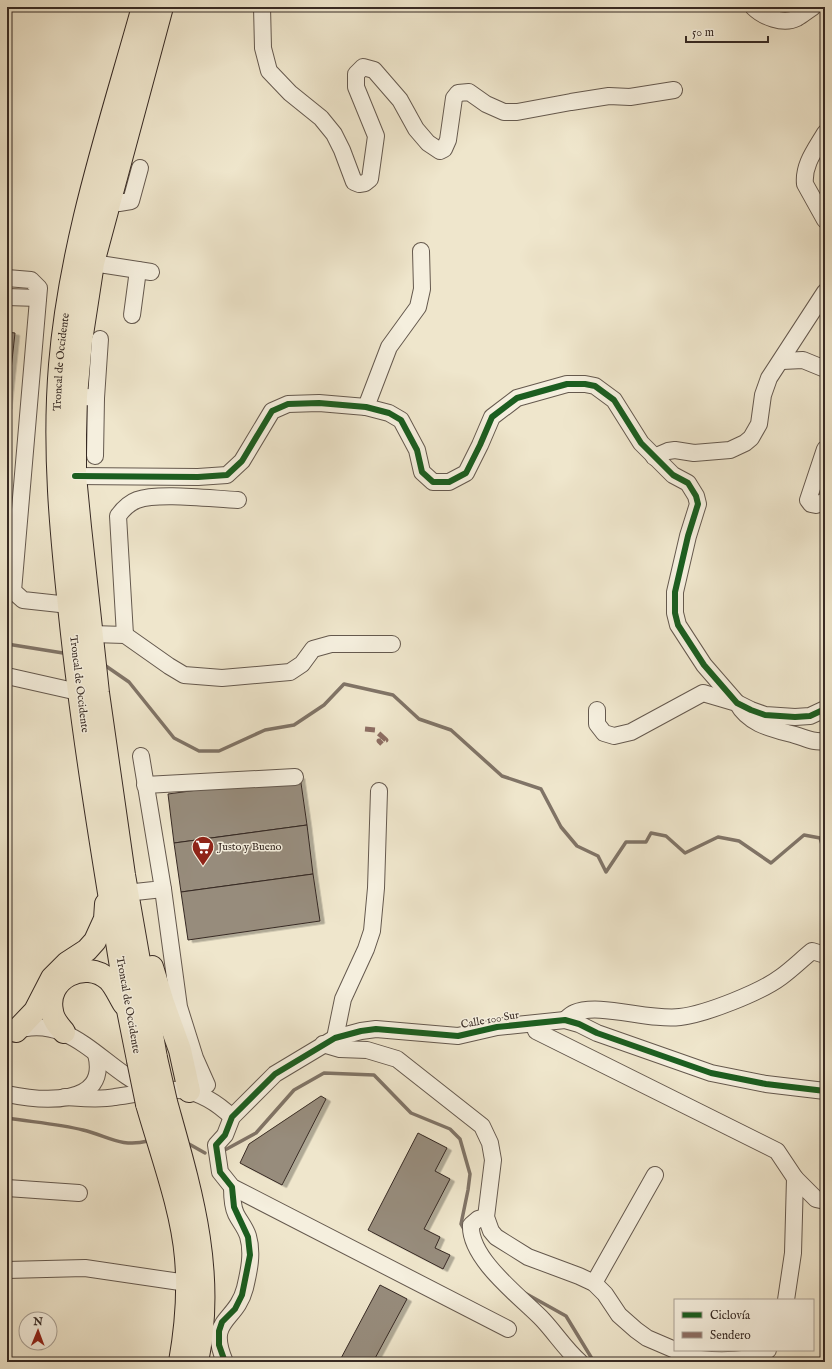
<svg xmlns="http://www.w3.org/2000/svg" width="832" height="1369" font-family="'IM FELL English',serif">
	<defs>
		<filter id="shadow"><feDropShadow dx="4.5" dy="2.5" stdDeviation="0" flood-color="#0004"/></filter>
	</defs>
	<rect width="100%" height="100%" fill="#efe6cc"/>
	<filter id="stains"><feTurbulence type="fractalNoise" baseFrequency=".005" numOctaves="4"/><feColorMatrix values="0 0 0 0 .2 0 0 0 0 .09 0 0 0 0 .02 0 0 0 .5 -.17"/></filter>
	<radialGradient id="worn" r=".72"><stop offset=".6" stop-color="#630" stop-opacity="0"/><stop offset="1" stop-color="#630" stop-opacity=".3"/></radialGradient>
	<g fill="none" stroke-linecap="round" stroke-linejoin="round">
		<g stroke="#807467" stroke-width="3.5">
			<polyline points="7,644 63,653"/>
			<polyline points="103,664 129,682 174,738 199,751 219,751 265,730 294,725 324,705 344,684 393,695 419,719 451,730 502,776 541,789 561,827 577,846 598,856 606,872 626,842 646,842 651,833 666,836 685,853 718,837 739,841 771,863 804,835 820,838 825,854"/>
			<path d="M7 1118C32 1122 59 1124 83 1130 108 1136 121 1148 148 1141"/>
			<polyline points="189,1144 205,1153"/>
			<polyline points="223,1151 256,1133 294,1090 324,1073 374,1075 411,1113 450,1129 460,1139 470,1174 468,1190 461,1224 465,1231"/>
			<polyline points="523,1292 566,1316 594,1362"/>
		</g>
	</g>
	<g fill="#978c7b" stroke="#372a24" filter="url(#shadow)">
		<polygon points="7,332 15,333 7,407"/>
		<polygon points="300,776 307,825 174,843 168,794"/>
		<polygon points="307,825 313,874 181,892 174,843"/>
		<polygon points="313,874 320,921 188,940 181,892"/>
		<polygon points="321,1096 326,1099 282,1185 240,1163 249,1144"/>
		<polygon points="418,1133 447,1148 435,1171 450,1179 424,1229 440,1237 435,1248 450,1255 443,1269 368,1230"/>
		<polygon points="380,1285 407,1299 373,1362 339,1362"/>
	</g>
	<g fill="none" stroke-linecap="round" stroke-linejoin="round">
		<g stroke="#65594e" stroke-width="18">
			<g id="minor">
				<polyline points="262,7 263,48 269,71 290,93 321,118 334,134 342,150 354,182 359,184 365,183 370,179 376,136 356,87 356,74 363,67 374,70 400,100 416,129 428,143 440,151 444,149 448,140 454,98 458,93 469,92 486,104 504,112 517,112 571,102 609,96 630,97 674,90"/>
				<path d="M753 7C763 17 783 25 797 18 802 15 807 11 813 7"/>
				<path d="M825 133C815 150 803 165 805 184L825 220"/>
				<polyline points="109,201 119,203 131,201 140,168"/>
				<polyline points="93,263 151,272"/>
				<polyline points="7,278 31,280 39,288 13,591 23,600 69,605"/>
				<polyline points="7,297 38,298"/>
				<polyline points="132,315 138,270"/>
				<polyline points="782,361 803,360 825,369"/>
				<polyline points="76,396 96,398 100,339"/>
				<polyline points="366,407 389,347 418,307 422,289 421,251"/>
				<polyline points="825,449 808,500 811,504 816,505 825,501"/>
				<polyline points="95,456 96,398"/>
				<polyline points="654,457 668,451 675,450 694,453 730,450 745,443 751,438 759,424 763,395 769,378 825,292"/>
				<polyline points="75,476 198,477 227,475 242,461 272,411 288,404 319,403 366,407 389,413 401,420 417,450 422,472 433,482 449,482 466,473 480,445 492,417 517,398 567,384 585,384 595,386 614,400 641,443 673,475 688,483 696,496 698,504 688,536 675,592 675,613 678,625 704,665 737,703 751,710 765,715 795,717 810,716 825,709"/>
				<polyline points="92,634 125,635 169,666 184,675 222,678 290,672 302,664 313,649 331,644 392,644"/>
				<path d="M125 635 118 516C123 509 129 503 137 500 158 492 213 499 238 500"/>
				<polyline points="7,676 78,692"/>
				<path d="M597 710V724L604 733 614 736 631 732 703 693 737 703C749 725 773 729 795 735 806 738 813 743 825 741"/>
				<polyline points="145,785 295,777"/>
				<polyline points="163,889 179,1007 195,1058 207,1085"/>
				<polyline points="135,892 163,889 141,756"/>
				<path d="M565 1020C567 1018 571 1014 574 1013 599 1002 649 1021 680 1017 706 1014 761 992 781 977 792 969 801 960 812 951L825 955"/>
				<polyline points="536,1031 777,1151 795,1178 793,1253 786,1300"/>
				<path d="M12 1032C70 1010 103 1070 150 1089"/>
				<polyline points="335,1038 343,999 366,949 372,931 376,888 379,791"/>
				<polyline points="323,1044 340,1049 367,1050 397,1059 482,1126 490,1143 493,1160 486,1217 491,1231 496,1237 528,1257 579,1276 594,1283 605,1294 619,1315 636,1330 647,1338 675,1350"/>
				<path d="M7 1094C40 1101 110 1108 96 1054"/>
				<path d="M65 1097C82 1098 99 1100 115 1097 165 1090 191 1078 232 1117"/>
				<polyline points="795,1178 816,1199 825,1201"/>
				<polyline points="7,1188 79,1193"/>
				<path d="M486 1217 478 1219 471 1225C469 1259 522 1298 543 1320 556 1334 566 1350 580 1362"/>
				<polyline points="7,1270 85,1268 187,1283"/>
				<polyline points="594,1283 655,1175"/>
				<polyline points="508,1329 232,1187 220,1172 216,1145 225,1135 232,1117 275,1074 335,1038 361,1031 376,1029 458,1036 497,1027 565,1020 579,1024 597,1033 711,1073 766,1084 825,1091"/>
				<path d="M676 1350C683 1353 692 1358 700 1359 718 1361 753 1362 768 1350"/>
				<path d="M225 1362C206 1318 236 1323 245 1288 249 1271 253 1253 248 1236 245 1227 240 1222 236 1214 232 1206 232 1195 232 1187"/>
			</g>
		</g>
		<g stroke="#372a24" stroke-width="24">
			<g id="highway">
				<polyline points="152,967 163,1003 180,1050 189,1091"/>
				<polyline points="16,1031 35,1011 52,978 67,963 87,950 95,941 105,919 106,904"/>
				<path d="M64 1032C59 1026 53 1020 52 1011 45 979 85 958 109 980 115 986 119 996 124 1004"/>
				<polyline points="156,1058 124,875 98,693 80,527 75,476 75,435 76,396 81,341 93,263 162,7"/>
				<path id="s1" d="M138 1060 128 1010C107 879 84 748 70 615 61 532 53 450 60 365 70 243 110 125 143 7"/>
				<path d="M166 1102C190 1188 216 1271 197 1362"/>
				<path d="M147 1104C161 1153 182 1209 186 1258 189 1293 186 1328 180 1362"/>
			</g>
		</g>
		<use href="#minor" stroke="#f5efde" stroke-width="16"/>
		<use href="#highway" stroke="#efe6cc" stroke-width="22"/>
		<g stroke="#372a24" stroke-width="24" stroke-linecap="butt">
			<g id="highway-bridge">
				<polyline points="156,1058 166,1102"/>
				<polyline points="138,1060 147,1104"/>
			</g>
		</g>
		<use href="#highway-bridge" stroke="#efe6cc" stroke-width="22"/>
		<polyline stroke="#8d6e63" stroke-width="5" stroke-dasharray="10 5" stroke-linecap="butt" points="365,729 375,730 386,740 379,741 382,744"/>
		<g stroke="#f5efde" stroke-width="8">
			<g id="cycleway">
				<polyline points="75,476 198,477 227,475 242,461 272,411 288,404 319,403 366,407 389,413 401,420 417,450 422,472 433,482 449,482 466,473 480,445 492,417 517,398 567,384 585,384 595,386 614,400 641,443 673,475 688,483 696,496 698,504 688,536 675,592 675,613 678,625 704,665 737,703 751,710 765,715 795,717 810,716 825,709"/>
				<polyline points="225,1362 219,1345 219,1331 222,1322 235,1309 242,1295 250,1255 248,1237 234,1207 232,1187 220,1172 216,1145 225,1135 232,1117 275,1074 335,1038 361,1031 376,1029 458,1036 497,1027 565,1020 579,1024 597,1033 711,1073 766,1084 825,1091"/>
			</g>
		</g>
		<use href="#cycleway" stroke="#1b5e20" stroke-width="6"/>
	</g>
	<defs>
		<g id="supermarket-pin" transform="scale(1.15)"><path d="M0 17L-7.5 6A9.5 9.5 0 1 1 7.5 6Z" fill="#8f2418" stroke="#f5efde"/><path d="M-6-5.5h2.5l.6 2H6L4.5 2H-2.5L-4.4-4H-6ZM-1.5 3.2a1.3 1.3 0 1 0 .1 0ZM3 3.2a1.3 1.3 0 1 0 .1 0Z" fill="#fff"/></g>
	</defs>
	<g fill-rule="evenodd">
		<use href="#supermarket-pin" x="203" y="847"/>
	</g>
	<g text-anchor="middle" dominant-baseline="central" stroke-width="3" stroke-linejoin="round" paint-order="stroke">
		<g font-size="11" fill="#372a24" stroke="#f5efde">
			<text stroke="none"><textPath href="#s1" startOffset="704">Troncal de Occidente</textPath></text>
			<text transform="translate(79 684) rotate(83)">Troncal de Occidente</text>
			<text transform="translate(128 1005) rotate(80)">Troncal de Occidente</text>
			<text transform="translate(490 1020) rotate(-10)">Calle 100 Sur</text>
		</g>
		<g font-size="11" fill="#372a24" stroke="#f5efde" text-anchor="start">
			<text x="218" y="847">Justo y Bueno</text>
		</g>
	</g>
	<rect width="832" height="1369" fill="none" stroke="#efe6cc" stroke-width="24"/>
	<rect x="8" y="8" width="816" height="1353" fill="none" stroke="#372a24" stroke-width="2"/>
	<rect x="12" y="12" width="808" height="1345" fill="none" stroke="#372a24"/>
	<rect x="674" y="1299" width="140" height="52" fill="#f5efde" stroke="#a9a094"/>
	<rect x="682" y="1312" width="20" height="6" fill="#1b5e20" stroke="#a9a094"/>
	<text x="710" y="1319" font-size="12" fill="#372a24">Ciclovía</text>
	<rect x="682" y="1332" width="20" height="6" fill="#8d6e63" stroke="#a9a094"/>
	<text x="710" y="1339" font-size="12" fill="#372a24">Sendero</text>
	<g transform="translate(38 1331) rotate(1)"><circle r="19" fill="#f5efde" stroke="#a9a094"/>
	<path d="M0-3L7 15L0 10L-7 15Z" fill="#8f2418"/>
	<text y="-6" font-size="11" font-weight="bold" text-anchor="middle" fill="#372a24">N</text>
	</g>
	<path d="M686 36v6h82v-6" fill="none" stroke="#372a24" stroke-width="2"/>
	<text x="692" y="36" font-size="12" fill="#372a24" stroke="#f5efde" stroke-width="3" paint-order="stroke">50 m</text>
	<rect width="100%" height="100%" filter="url(#stains)"/>
	<rect width="100%" height="100%" fill="url(#worn)"/>
</svg>
